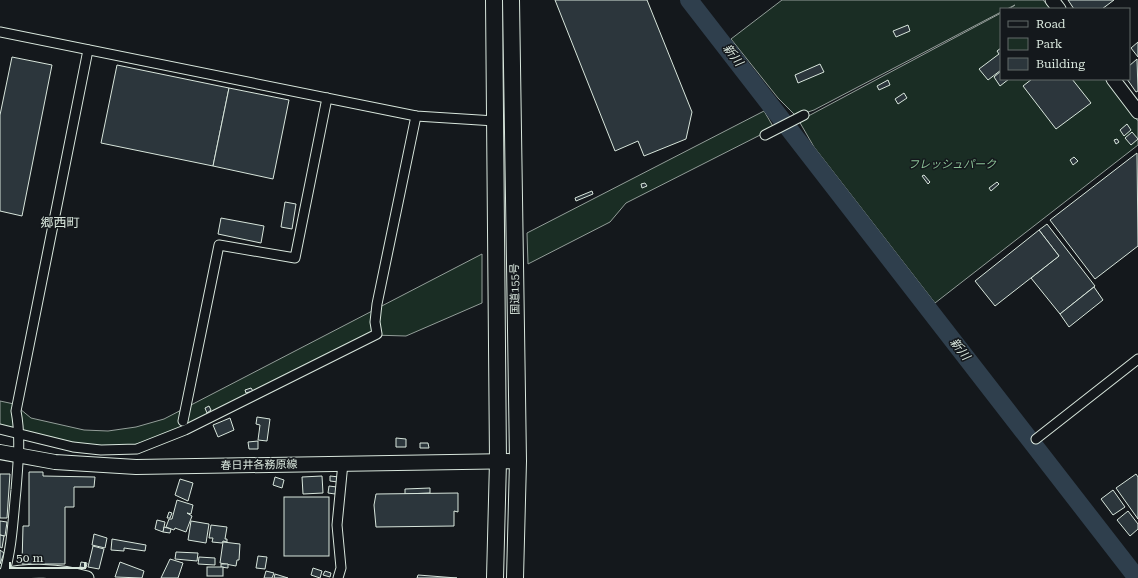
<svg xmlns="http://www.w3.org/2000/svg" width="1138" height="578" font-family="'Roboto Serif','Noto Sans JP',serif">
	<rect width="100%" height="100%" fill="#14181c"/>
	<g fill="#1a2d24" stroke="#939e99">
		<polygon points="782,0 1043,0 1051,9 1009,9 1015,5 1007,9 1001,9 1001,12 814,110 796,116 778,98 731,39"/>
		<polygon points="1001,13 1001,79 1105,79 1138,121 1138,145 935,303 814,147 799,121"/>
		<polygon points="764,111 774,128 626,203 610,222 528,264 527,233"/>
		<polygon points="482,254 482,303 406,336 372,335 176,432 133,445 101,447 74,444 0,426 0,401 14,404 31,418 84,430 108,431 136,427 164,419"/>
	</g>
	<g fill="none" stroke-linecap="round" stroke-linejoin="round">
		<polyline stroke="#2f3f4d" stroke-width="18" points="689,0 1137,578"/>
	</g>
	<g fill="#2c363c" stroke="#d8e6dc">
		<polygon points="555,0 647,0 692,112 686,139 644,156 638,141 615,151"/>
		<polygon points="1068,0 1114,0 1102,9 1074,9"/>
		<polygon points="908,25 910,31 896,37 893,31"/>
		<polygon points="1138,42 1138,57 1131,48"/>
		<polygon points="1001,48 1001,70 988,80 979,69 999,54 997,51"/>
		<polygon points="12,57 52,65 22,216 0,211 0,115"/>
		<polygon points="1137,59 1138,91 1136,92 1127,79 1129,79 1129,66"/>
		<polygon points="820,64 824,72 798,83 795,75"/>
		<polygon points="117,65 229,88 213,166 101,143"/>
		<polygon points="1001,71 1001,79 1009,79 1000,86 994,77"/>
		<polygon points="1032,79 1072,79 1091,103 1056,129 1023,86"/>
		<polygon points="888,80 890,85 879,90 877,86"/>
		<polygon points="229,88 289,100 273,179 213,166"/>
		<polygon points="904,93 907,98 898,104 895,99"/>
		<polygon points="1127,124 1131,130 1124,136 1120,130"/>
		<polygon points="1132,132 1138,139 1131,145 1125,138"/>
		<polygon points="1117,139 1119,142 1116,144 1114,140"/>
		<polygon points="1137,153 1138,246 1095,279 1050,220"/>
		<polygon points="1074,157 1078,161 1073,165 1070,160"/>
		<polygon points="924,175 930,182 928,184 922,176"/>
		<polygon points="997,182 999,184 991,191 989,188"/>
		<polygon points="645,183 647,186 642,188 641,184"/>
		<polygon points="592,191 593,194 576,201 575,198"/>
		<polygon points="285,202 296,204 292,229 281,227"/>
		<polygon points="221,218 264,226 261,243 218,234"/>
		<polygon points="1047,224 1095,286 1060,314 1031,278 1059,256 1039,230"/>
		<polygon points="1039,230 1059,256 995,306 975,281"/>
		<polygon points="1094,287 1103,300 1069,327 1060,314"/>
		<polygon points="251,388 253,391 246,393 245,390"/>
		<polygon points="209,406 211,410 207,413 205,408"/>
		<polygon points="257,417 270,419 267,441 258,440 260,425 256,424"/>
		<polygon points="230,418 234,430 218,437 213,425"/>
		<polygon points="396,438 406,439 406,447 396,447"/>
		<polygon points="258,441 258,449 249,449 248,442"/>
		<polygon points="420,443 428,443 429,448 420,448"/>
		<polygon points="29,472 43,472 43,476 95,477 94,487 74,487 74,507 65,507 65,564 22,564 23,526 29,526"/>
		<polygon points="0,474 10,474 7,518 0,518"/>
		<polygon points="1136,474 1138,477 1138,519 1116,488"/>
		<polygon points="322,476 323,493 303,494 302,477"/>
		<polygon points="330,476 339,477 338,482 330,481"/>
		<polygon points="275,477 284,480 282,488 273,485"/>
		<polygon points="180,479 193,483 188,501 175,495"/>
		<polygon points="329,486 337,487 335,494 328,493"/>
		<polygon points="430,488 430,493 405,494 405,489"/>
		<polygon points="1113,490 1125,507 1113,515 1101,499"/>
		<polygon points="458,493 458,512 454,511 454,526 376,527 374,505 376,494"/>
		<rect x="284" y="497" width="45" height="59"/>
		<polygon points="177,500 193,505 191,514 187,513 192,516 186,532 175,528 174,530 166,527 169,519 172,519"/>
		<polygon points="1128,511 1138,524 1138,529 1130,536 1117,520"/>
		<polygon points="169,512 172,513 170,518 167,518"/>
		<polygon points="157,520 165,522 163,532 155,529"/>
		<polygon points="0,521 7,522 5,536 0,535"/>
		<polygon points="191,521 209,524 206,543 188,540"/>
		<polygon points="211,525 227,527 225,539 227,539 227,542 223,541 222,543 212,542 213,538 209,538"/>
		<polygon points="164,527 171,529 170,533 163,532"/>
		<polygon points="94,534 107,538 105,548 92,545"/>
		<polygon points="0,535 4,536 2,548 0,547"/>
		<polygon points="112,539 146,545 145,551 124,548 124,551 111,550"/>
		<polygon points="223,542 240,544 239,560 237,560 236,566 220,563"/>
		<polygon points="93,546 104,549 99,569 88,567"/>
		<polygon points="0,550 4,553 0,564"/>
		<polygon points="176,552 198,553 197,561 175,559"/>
		<polygon points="258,556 267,557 265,569 256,568"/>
		<polygon points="199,557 215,558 215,565 198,564"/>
		<polygon points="170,559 183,563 178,578 161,578"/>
		<polygon points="81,562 87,563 86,568 80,567"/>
		<polygon points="120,562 144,571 142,578 115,577"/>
		<polygon points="221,564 228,564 228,568 221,567"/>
		<rect x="207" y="567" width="16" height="9"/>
		<polygon points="313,568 322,571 320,578 311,575"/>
		<polygon points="266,571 274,573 272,578 264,578"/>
		<polygon points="325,571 331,573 330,577 323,575"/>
		<polygon points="275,574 288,578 274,578"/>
		<polygon points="418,575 457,578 417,578"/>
	</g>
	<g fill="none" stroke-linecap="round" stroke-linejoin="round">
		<g stroke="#d8e6dc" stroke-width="11">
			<g id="street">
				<polyline points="0,32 416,116 495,121"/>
				<polyline points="765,135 804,115"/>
				<polyline points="183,421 219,245 295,258 327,98"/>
				<polyline points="0,429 73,447 101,450 137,449 185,430 377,334 375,322 377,304 416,116"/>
				<polyline points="1036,439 1138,359"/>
				<path d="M4 575C12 548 13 519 16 490 18 464 21 437 16 411L88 50"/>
				<polyline points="338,578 341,568 337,525 343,463"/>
			</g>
		</g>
		<g stroke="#d8e6dc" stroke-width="15">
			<g id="secondary">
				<polyline points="1052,0 1059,9"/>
				<polyline points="1113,79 1138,112"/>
				<path d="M0 576C27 569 60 570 87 578"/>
			</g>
		</g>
		<g stroke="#d8e6dc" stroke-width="16">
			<polyline id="primary" points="0,452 55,462 136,467 518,461"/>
		</g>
		<g stroke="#d8e6dc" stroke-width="18">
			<g id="highway">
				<polyline points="494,0 498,461 495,578"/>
				<polyline points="511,0 518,461 515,578"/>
			</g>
		</g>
		<use href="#street" stroke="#14181c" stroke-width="9"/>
		<use href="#secondary" stroke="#14181c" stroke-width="13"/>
		<use href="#primary" stroke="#14181c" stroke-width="14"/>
		<use href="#highway" stroke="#14181c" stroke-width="16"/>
	</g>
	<g text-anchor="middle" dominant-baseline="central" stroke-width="3" stroke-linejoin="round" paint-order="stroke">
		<g font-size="11" font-style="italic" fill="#8ac095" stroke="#14181c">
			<text x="952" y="164">フレッシュパーク</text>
		</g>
		<g font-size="11" fill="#d8e6dc" stroke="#14181c">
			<text transform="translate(515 289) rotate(-91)">国道155号</text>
			<text transform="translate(259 465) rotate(-1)">春日井各務原線</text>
		</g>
		<g font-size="12" font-style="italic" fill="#d8e6dc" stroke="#14181c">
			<text transform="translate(733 55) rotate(52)">新川</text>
			<text transform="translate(960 349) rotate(52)">新川</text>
		</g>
		<g font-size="13" fill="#d8e6dc" stroke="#14181c">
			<text x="60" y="222">郷西町</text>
		</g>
	</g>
	<rect x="1000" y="8" width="130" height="72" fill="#14181c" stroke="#626a69"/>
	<rect x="1008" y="21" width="20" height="6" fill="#14181c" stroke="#626a69"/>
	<text x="1036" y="28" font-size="12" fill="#d8e6dc">Road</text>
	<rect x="1008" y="38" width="20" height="12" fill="#1a2d24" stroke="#626a69"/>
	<text x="1036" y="48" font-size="12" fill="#d8e6dc">Park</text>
	<rect x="1008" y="58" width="20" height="12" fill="#2c363c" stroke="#626a69"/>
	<text x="1036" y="68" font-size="12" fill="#d8e6dc">Building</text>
	<path d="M10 562v6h75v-6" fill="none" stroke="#d8e6dc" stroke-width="2"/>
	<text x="16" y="562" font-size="12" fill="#d8e6dc" stroke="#14181c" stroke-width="3" paint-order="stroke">50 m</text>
</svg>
